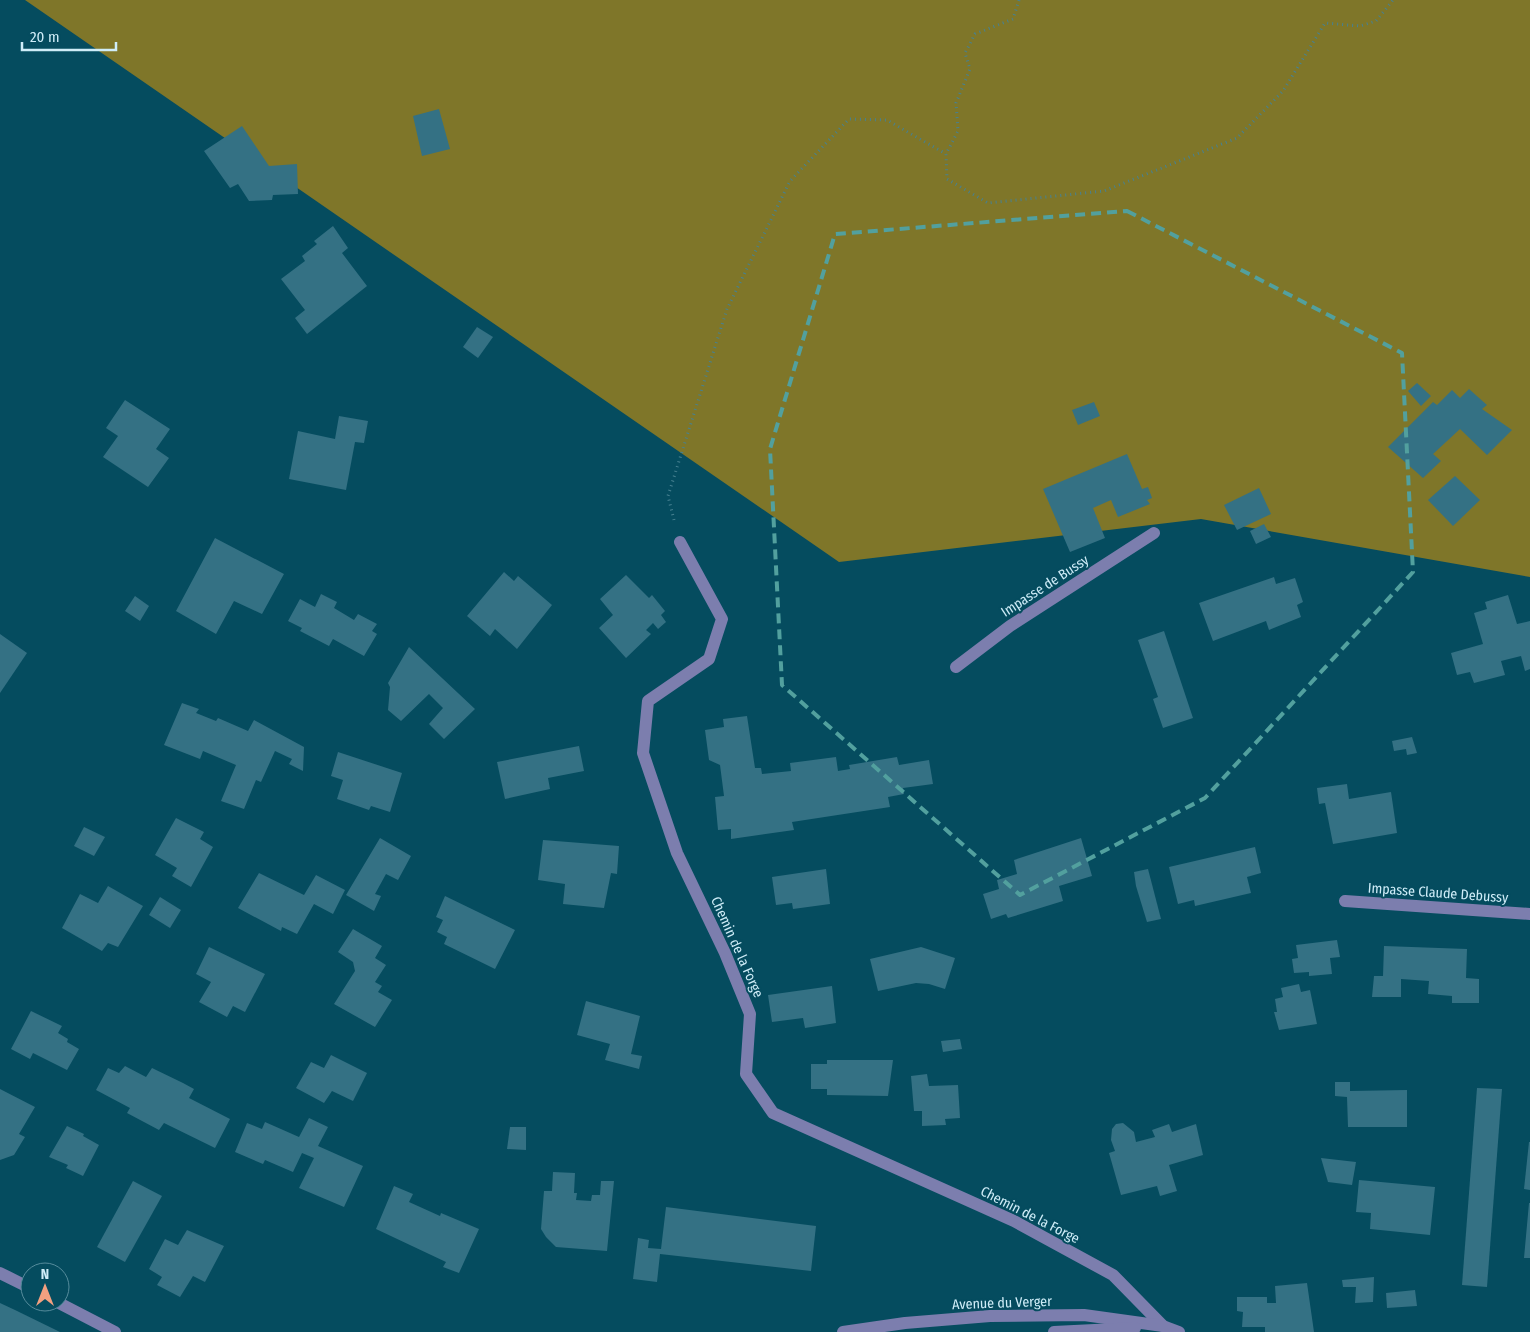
<svg xmlns="http://www.w3.org/2000/svg" width="1530" height="1332" font-family="'Fira Sans Condensed',sans-serif">
	<rect width="100%" height="100%" fill="#054c5f"/>
	<polygon fill="#7f7629" points="25,0 1530,0 1530,577 1201,519 839,562"/>
	<g fill="#347184">
		<polygon points="439,109 450,149 422,156 413,116"/>
		<polygon points="242,126 269,166 297,164 298,194 273,195 272,200 249,201 238,184 230,188 204,151"/>
		<polygon points="333,226 348,248 342,253 367,286 307,334 295,318 305,310 281,279 305,261 302,256 317,244 314,241"/>
		<polygon points="477,327 493,337 478,358 463,347"/>
		<polygon points="1417,383 1431,396 1421,406 1408,391"/>
		<polygon points="1469,389 1487,405 1482,409 1512,430 1487,455 1460,429 1433,454 1441,461 1423,478 1388,447 1433,402 1437,405 1452,390 1460,398"/>
		<polygon points="125,400 170,429 156,449 169,458 148,487 103,457 118,436 106,428"/>
		<polygon points="1094,402 1100,416 1078,425 1072,410"/>
		<polygon points="339,416 368,421 364,443 355,442 346,490 289,479 298,431 335,439"/>
		<polygon points="1127,454 1142,489 1148,487 1152,498 1147,500 1150,504 1118,517 1111,500 1093,508 1105,538 1070,552 1043,489"/>
		<polygon points="1455,476 1480,500 1453,526 1428,500"/>
		<polygon points="1259,488 1271,514 1237,530 1224,505"/>
		<polygon points="1264,524 1271,537 1256,544 1250,531"/>
		<polygon points="215,538 284,574 262,614 234,601 216,634 176,611"/>
		<polygon points="504,572 514,581 518,576 552,605 517,649 495,629 490,636 467,616"/>
		<polygon points="626,575 649,598 652,595 665,611 661,615 666,622 658,629 653,623 646,630 651,634 626,658 599,628 613,615 600,599"/>
		<polygon points="1274,577 1276,584 1295,578 1303,602 1297,605 1301,617 1269,630 1266,621 1213,641 1199,603"/>
		<polygon points="321,594 337,602 334,608 354,620 358,614 377,624 372,631 377,634 364,656 333,639 329,646 300,631 302,628 288,621 300,599 315,607"/>
		<polygon points="1508,595 1517,624 1530,621 1530,669 1525,671 1521,656 1501,661 1505,675 1474,683 1470,672 1457,675 1451,653 1483,644 1474,613 1487,609 1485,602"/>
		<polygon points="135,596 149,606 140,621 125,611"/>
		<polygon points="1164,631 1193,718 1163,728 1153,699 1158,697 1138,640"/>
		<polygon points="0,634 27,653 0,693"/>
		<polygon points="409,647 475,709 444,739 429,724 443,708 429,694 401,721 388,710 390,687 388,683"/>
		<polygon points="182,703 199,709 196,713 216,721 218,718 248,731 254,720 304,747 303,771 289,764 292,759 275,751 261,782 256,780 244,809 221,801 236,765 203,751 200,759 164,745"/>
		<polygon points="747,716 755,768 761,768 762,774 791,771 790,763 836,757 838,771 850,769 849,765 897,757 899,765 929,760 933,784 903,788 904,794 888,797 890,807 792,822 794,830 731,839 731,829 718,830 715,797 724,796 720,765 709,760 705,730 724,727 723,719"/>
		<polygon points="1412,737 1417,753 1407,755 1406,749 1394,751 1392,741"/>
		<polygon points="579,746 584,771 548,778 550,789 505,799 497,762"/>
		<polygon points="338,752 402,773 390,812 371,806 369,810 337,799 343,780 331,776"/>
		<polygon points="1347,784 1349,799 1391,792 1397,833 1333,844 1325,803 1319,804 1317,788"/>
		<polygon points="176,818 204,832 200,839 213,847 191,887 172,876 177,868 155,855"/>
		<polygon points="84,827 105,837 94,856 74,846"/>
		<polygon points="380,838 411,856 398,880 386,874 375,894 381,896 374,911 346,895"/>
		<polygon points="1081,838 1092,876 1059,886 1063,901 1008,918 1006,914 991,919 983,894 999,889 997,880 1017,874 1014,860"/>
		<polygon points="543,840 619,846 617,874 611,873 604,908 563,904 565,884 538,880"/>
		<polygon points="1255,847 1261,873 1247,877 1251,893 1195,906 1194,900 1178,904 1169,867"/>
		<polygon points="826,869 830,904 793,909 792,903 776,905 772,877"/>
		<polygon points="1148,869 1161,919 1147,922 1136,886 1134,872"/>
		<polygon points="259,873 304,895 316,875 345,890 333,914 314,904 297,934 282,927 281,931 238,908"/>
		<polygon points="108,886 143,906 118,947 108,943 102,951 62,928 80,894 98,903"/>
		<polygon points="445,896 515,930 495,969 444,944 447,937 437,932 443,920 436,917"/>
		<polygon points="160,897 181,910 170,928 149,915"/>
		<polygon points="353,929 382,946 375,958 386,965 375,982 382,986 378,992 392,1000 375,1027 334,1004 355,971 353,962 338,952"/>
		<polygon points="1337,940 1340,957 1330,958 1332,974 1309,976 1309,972 1294,973 1292,959 1298,958 1296,945"/>
		<polygon points="1384,946 1467,949 1466,978 1479,979 1479,1003 1452,1003 1452,996 1428,994 1429,981 1401,979 1401,997 1372,997 1374,976 1383,976"/>
		<polygon points="209,947 265,974 245,1012 233,1006 227,1017 199,1002 211,982 196,974"/>
		<polygon points="921,947 955,958 945,989 929,984 916,983 878,991 870,959"/>
		<polygon points="1299,984 1301,992 1310,990 1317,1024 1279,1030 1274,1012 1277,1012 1275,999 1283,997 1281,988"/>
		<polygon points="832,986 836,1023 805,1028 803,1018 772,1022 768,995"/>
		<polygon points="586,1001 640,1016 631,1054 642,1056 639,1069 605,1060 610,1044 577,1035"/>
		<polygon points="31,1011 62,1026 58,1033 68,1039 67,1042 79,1049 67,1070 33,1053 30,1059 11,1049"/>
		<polygon points="960,1039 962,1049 943,1052 941,1041"/>
		<polygon points="331,1055 367,1073 353,1101 332,1091 324,1103 296,1088 311,1062 324,1068"/>
		<polygon points="827,1060 893,1060 888,1096 827,1095 827,1089 811,1089 811,1064 827,1064"/>
		<polygon points="125,1066 146,1077 152,1068 183,1083 194,1089 189,1098 230,1119 215,1148 164,1123 159,1130 127,1113 130,1108 96,1090 108,1068 119,1073"/>
		<polygon points="927,1074 929,1086 958,1085 960,1118 945,1119 946,1125 922,1126 922,1111 914,1111 911,1076"/>
		<polygon points="1335,1082 1350,1082 1350,1091 1407,1090 1407,1127 1348,1127 1347,1097 1335,1096"/>
		<polygon points="1477,1088 1502,1089 1487,1287 1462,1285"/>
		<polygon points="0,1089 35,1107 19,1134 25,1137 14,1155 0,1160"/>
		<polygon points="309,1118 328,1127 318,1146 363,1166 344,1207 299,1188 314,1158 302,1153 293,1172 265,1160 263,1164 235,1152 247,1123 262,1129 265,1122 299,1137"/>
		<polygon points="1123,1123 1134,1132 1136,1142 1155,1137 1152,1130 1169,1124 1172,1132 1196,1124 1203,1155 1169,1165 1177,1191 1160,1196 1157,1186 1121,1195 1109,1153 1115,1151 1111,1140 1112,1129 1116,1124"/>
		<polygon points="67,1126 84,1134 83,1136 99,1145 83,1176 66,1168 68,1165 49,1157"/>
		<polygon points="510,1127 526,1127 526,1150 507,1149"/>
		<polygon points="1529,1142 1530,1142 1530,1190 1524,1189"/>
		<polygon points="1321,1158 1356,1162 1352,1185 1328,1182"/>
		<polygon points="553,1172 575,1173 574,1193 577,1193 576,1200 591,1201 592,1195 600,1195 601,1181 614,1181 607,1251 556,1247 546,1237 541,1229 544,1191 552,1191"/>
		<polygon points="1359,1180 1435,1187 1430,1235 1370,1229 1371,1213 1356,1212"/>
		<polygon points="133,1181 162,1196 125,1262 97,1247"/>
		<polygon points="394,1186 413,1194 409,1202 440,1216 441,1213 479,1229 459,1273 443,1267 446,1262 376,1229"/>
		<polygon points="1529,1203 1530,1203 1530,1258 1524,1258"/>
		<polygon points="666,1207 816,1226 811,1271 660,1254 657,1282 633,1279 638,1238 649,1240 648,1248 661,1249"/>
		<polygon points="187,1230 224,1246 205,1282 193,1276 180,1297 157,1285 162,1277 149,1269 165,1239 178,1245"/>
		<polygon points="1374,1277 1373,1302 1355,1303 1356,1287 1343,1287 1342,1280"/>
		<polygon points="1307,1283 1314,1332 1265,1332 1265,1327 1242,1327 1243,1312 1237,1311 1237,1297 1267,1297 1267,1303 1276,1303 1275,1286"/>
		<polygon points="1415,1290 1417,1306 1387,1308 1386,1293"/>
		<polygon points="0,1303 15,1310 60,1332 0,1332"/>
	</g>
	<g fill="none" stroke-linecap="round" stroke-linejoin="round">
		<g stroke="#478191" stroke-width="3" stroke-dasharray="1 4" stroke-linecap="butt">
			<polyline points="1019,0 1013,19 975,34 965,53 970,69 956,103 958,131 946,154 947,179 988,203 1104,191 1237,138 1283,91 1325,23 1360,26 1376,21 1393,0"/>
			<polyline points="674,520 668,496 727,309 790,181 849,119 887,120 946,154"/>
		</g>
		<g stroke="#7c7eae" stroke-width="12">
			<polyline points="680,542 722,619 709,659 648,701 643,753 677,853 725,953 750,1014 746,1074 773,1113 1014,1221 1113,1275 1163,1326"/>
			<polyline points="956,667 1010,626 1154,533"/>
			<polyline points="1345,901 1530,914"/>
			<polyline points="0,1273 30,1288"/>
			<polyline points="57,1302 115,1332"/>
			<polyline points="843,1332 905,1323 990,1316 1084,1315 1163,1326 1179,1332"/>
			<polyline points="1054,1332 1135,1328"/>
		</g>
	</g>
	<path fill="none" stroke="#52a09e" stroke-width="4" stroke-dasharray="10 6" stroke-linejoin="round" d="M1127 211 1402 353 1413 572 1205 798 1020 895 782 685 770 449 835 234Z"/>
	<g text-anchor="middle" dominant-baseline="central" stroke-width="4" stroke-linejoin="round" paint-order="stroke">
		<g font-size="14" fill="#cfedf8" stroke="#054c5f">
			<text transform="translate(1045 586) rotate(-33)">Impasse de Bussy</text>
			<text transform="translate(1438 893) rotate(4)">Impasse Claude Debussy</text>
			<text transform="translate(737 947) rotate(66)">Chemin de la Forge</text>
			<text transform="translate(1030 1215) rotate(27)">Chemin de la Forge</text>
			<text transform="translate(1002 1303) rotate(-2)">Avenue du Verger</text>
		</g>
	</g>
	<g transform="translate(45 1287)"><circle r="24" fill="#054c5f" stroke="#568c9c"/>
	<path d="M0-4L9 19L0 12L-9 19Z" fill="#f2a080"/>
	<text y="-8" font-size="14" font-weight="bold" text-anchor="middle" fill="#cfedf8">N</text>
	</g>
	<path d="M22 42v8h94v-8" fill="none" stroke="#cfedf8" stroke-width="2.5"/>
	<text x="30" y="42" font-size="15" fill="#cfedf8" stroke="#054c5f" stroke-width="4" paint-order="stroke">20 m</text>
</svg>
